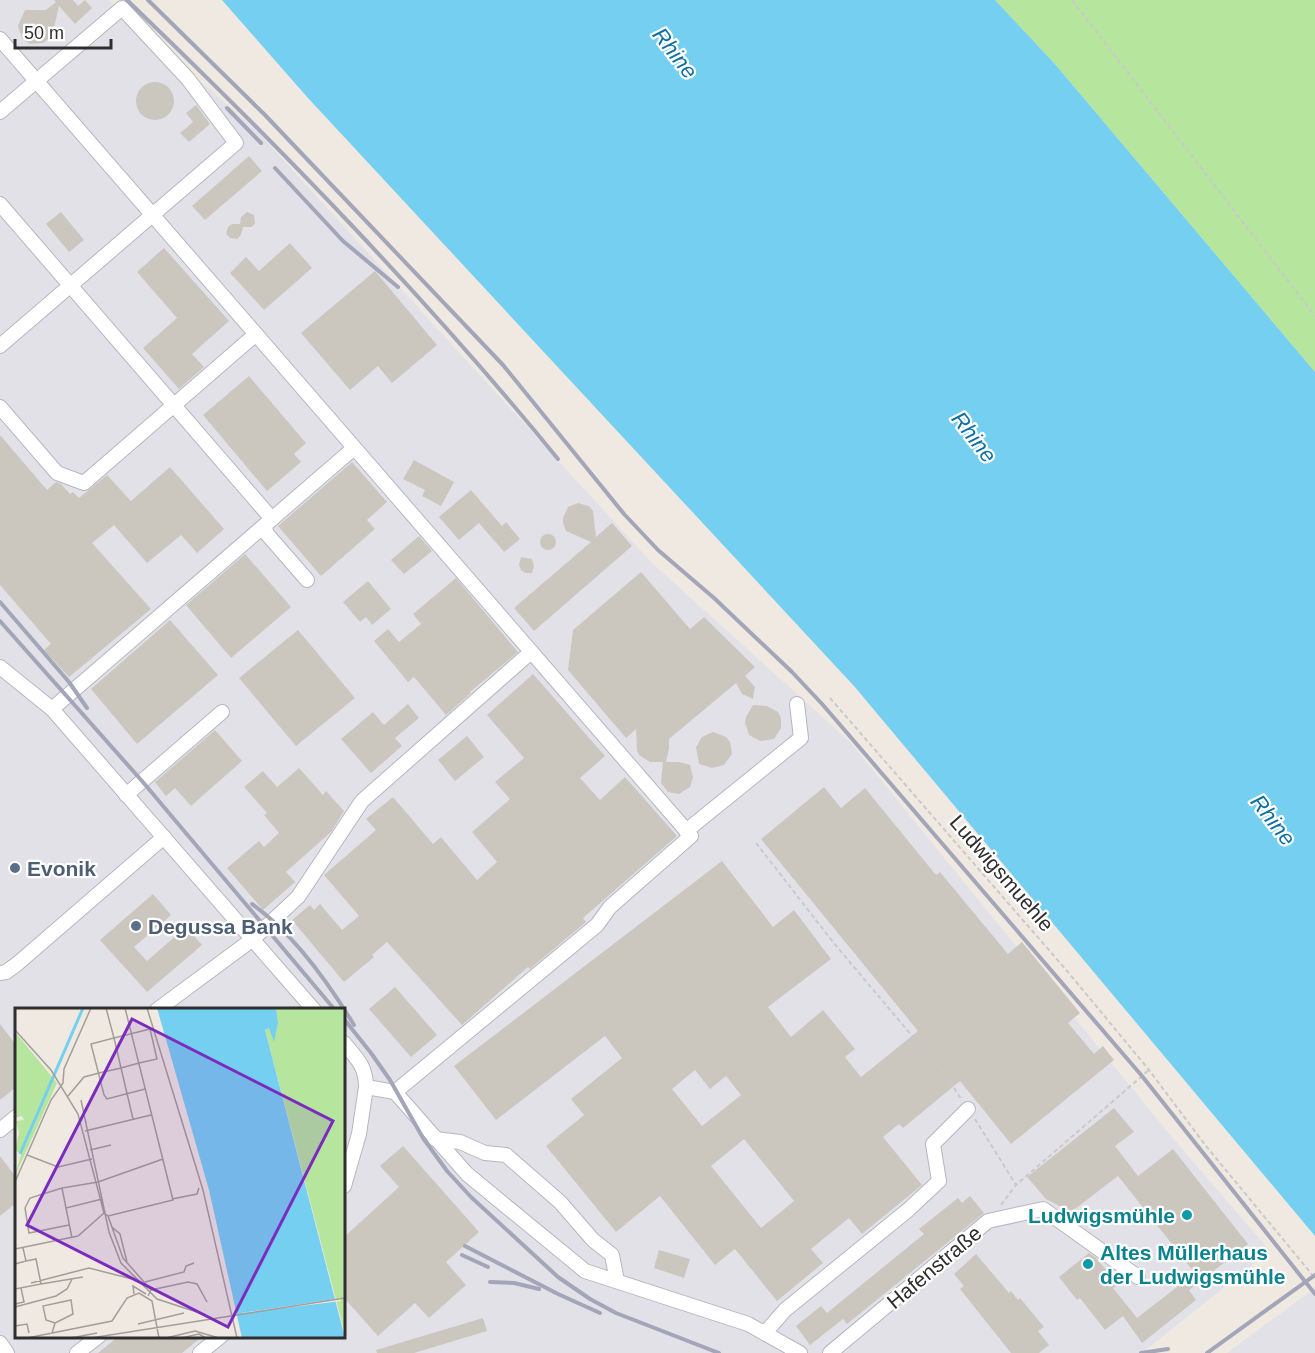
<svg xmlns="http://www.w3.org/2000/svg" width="1315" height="1353" font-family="Helvetica,sans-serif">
	<rect width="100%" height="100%" fill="#efe9e1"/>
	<g fill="#e3e1e8" fill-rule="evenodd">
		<path d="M0 0H108L255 129 650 561 850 742 1166 1130 1270 1251 1142 1353H0ZM16 1010H344V1336H16Z"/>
		<polygon points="1315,1288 1315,1353 1227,1353"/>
	</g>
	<polygon fill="#b6e59e" points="995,0 1315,0 1315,372 1054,63"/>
	<polygon fill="#75cff0" points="222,0 995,0 1054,63 1315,372 1315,1236 854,686 308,98"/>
	<g fill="#cbc7bf" fill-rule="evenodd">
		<polygon points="54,0 73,0 78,6 85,0 92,8 75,24 59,6 52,36 43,43 30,44 22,38 18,26 25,10 46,10 56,2"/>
		<circle cx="155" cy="101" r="19"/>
		<polygon points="196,105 210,124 189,142 180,133 193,122 186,113"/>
		<polygon points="249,156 262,171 205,220 192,206"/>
		<polygon points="61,212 84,240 69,252 46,224"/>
		<polygon points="247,212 254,215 255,223 252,227 243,227 241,235 237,239 230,238 226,234 228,227 232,224 240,224 241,217"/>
		<polygon points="290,243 312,268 264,310 230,273 246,257 259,271"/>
		<polygon points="164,248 229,321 192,354 204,367 179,389 143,348 177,318 137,272"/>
		<polygon points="375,271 437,345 392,383 378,366 350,390 301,333"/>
		<polygon points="249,376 306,443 294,454 301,462 267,491 203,415"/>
		<polygon points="0,435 47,490 56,482 61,484 70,494 73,492 79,498 107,475 131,501 170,467 224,529 197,553 181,535 147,563 114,525 92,543 151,609 69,677 44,650 51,644 0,585"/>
		<polygon points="414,460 454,482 441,506 422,496 425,490 403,479"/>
		<polygon points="352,462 387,502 367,520 375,529 321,576 278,526"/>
		<polygon points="471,490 502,526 506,522 520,539 504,552 479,523 459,540 439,517"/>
		<polygon points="578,503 589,506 593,511 596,537 612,523 632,546 534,631 514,608 591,542 566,531 563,523 563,518 568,507"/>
		<circle cx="548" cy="542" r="8"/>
		<polygon points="419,536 432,551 404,574 391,560"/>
		<polygon points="245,554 291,607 231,658 186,605"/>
		<polygon points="521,557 532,559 534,566 532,573 525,573 521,570 519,565"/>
		<polygon points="641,572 690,629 704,617 755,667 745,676 755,687 753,699 742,694 736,683 669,739 669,748 666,762 679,762 690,765 693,777 690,787 679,794 668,792 661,783 663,762 650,762 639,755 637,750 636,729 626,738 568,670 573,630"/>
		<polygon points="456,578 518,652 470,692 471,693 446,715 414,677 408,682 374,641 388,629 399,642 421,624 413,614"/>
		<polygon points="368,581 391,609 372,625 366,617 360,622 343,602"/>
		<polygon points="170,620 218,675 137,744 91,689"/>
		<polygon points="298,630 355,698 296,746 239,678"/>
		<polygon points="533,674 605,756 580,778 600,800 625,777 677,836 583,918 586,922 530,969 528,967 462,1025 387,942 372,955 374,957 344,982 292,920 310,905 314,910 320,904 342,930 359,916 324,875 376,830 366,819 393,797 433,844 441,837 477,880 497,862 472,832 510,799 495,782 524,758 487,715"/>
		<polygon points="408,704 419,718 395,738 402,746 371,773 341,739 373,712 384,725"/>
		<polygon points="753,705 767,706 778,712 781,718 781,728 774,739 760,741 749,735 745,723 746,717"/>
		<polygon points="215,730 242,761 191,806 175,788 166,796 155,782"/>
		<polygon points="713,732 726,737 730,742 732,754 724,765 712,768 699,764 696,747 702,737"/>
		<polygon points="467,736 484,757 455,781 438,760"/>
		<polygon points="299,768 323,795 326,791 344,811 331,832 286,872 295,882 263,910 227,868 259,841 264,847 279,833 264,815 267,813 244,787 263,771 277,787"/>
		<path d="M824 787 841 808 865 788 936 875 940 872 1008 954 1022 942 1080 1013 1068 1023 1094 1054 1103 1046 1114 1060 1011 1144 960 1081 903 1128 899 1124 883 1137 922 1185 862 1234 849 1218 811 1249 823 1263 777 1301 735 1249 715 1265 660 1196 616 1232 546 1146 584 1115 571 1099 622 1058 605 1036 496 1120 454 1066 722 861 773 927 794 910 831 959 768 1007 791 1037 823 1010 855 1049 845 1057 861 1077 918 1031 761 839ZM695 1070 710 1089 726 1076 741 1095 702 1126 672 1089ZM744 1139 794 1201 761 1228 711 1166Z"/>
		<polygon points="153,894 171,915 134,947 147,961 186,927 202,945 147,992 100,940"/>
		<polygon points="395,987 437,1035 411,1057 369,1009"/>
		<polygon points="0,1024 16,1045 16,1087 0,1100"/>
		<polygon points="1114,1108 1134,1132 1115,1146 1138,1176 1173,1149 1248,1244 1189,1290 1196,1300 1142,1343 1123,1316 1105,1330 1080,1298 1077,1300 1059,1277 1089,1253 1096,1258 1118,1284 1113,1288 1137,1318 1195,1273 1118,1176 1071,1212 1046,1199 1027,1177"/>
		<polygon points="403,1146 479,1232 446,1262 466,1285 429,1318 415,1303 378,1336 344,1298 344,1237 399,1187 380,1166"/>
		<polygon points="0,1156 16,1177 16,1203 0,1216"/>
		<polygon points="970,1196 984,1213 847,1324 843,1319 810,1345 796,1326 821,1306 827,1313 924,1234 919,1229 958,1198 962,1203"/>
		<polygon points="659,1250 690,1259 684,1278 654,1268"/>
		<polygon points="976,1254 1009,1293 1011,1291 1018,1300 1020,1298 1044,1327 1038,1331 1049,1345 1039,1353 1011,1353 960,1289 964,1286 954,1274"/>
		<polygon points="483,1318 487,1331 414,1353 377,1353 376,1350"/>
		<polygon points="119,1336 203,1336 182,1353 98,1353"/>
	</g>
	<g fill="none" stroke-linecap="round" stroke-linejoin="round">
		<g stroke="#b4b7c1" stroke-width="16">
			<g id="minor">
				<polyline points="0,39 691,836 610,907 597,925 395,1092 467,1174 585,1271 748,1324 800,1353"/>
				<polyline points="0,112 122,8 188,79 236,143 0,346"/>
				<polyline points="0,204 272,519"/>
				<polyline points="0,407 57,473 84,483 256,334"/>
				<polyline points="264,526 267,534 307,580"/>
				<polyline points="0,667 52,709 314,1010"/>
				<polyline points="52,709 354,448"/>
				<polyline points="126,795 222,712"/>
				<polyline points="686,831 801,738 797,704"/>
				<polyline points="0,973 6,972 17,964 164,837"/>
				<polyline points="157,1010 253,939 298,897 362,801 531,652"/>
				<path d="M344 1043C357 1059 366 1066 366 1087L395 1092"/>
				<polyline points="0,1130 16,1117"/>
				<polyline points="435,1139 460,1142 485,1153 506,1155 560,1202 593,1240 612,1255 617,1281"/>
				<polyline points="344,1186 359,1134 366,1087"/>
				<polyline points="765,1333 785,1310 908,1210 939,1181 933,1144 968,1109"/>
				<polyline points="0,1343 7,1353"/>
				<polyline points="77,1353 99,1336"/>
				<polyline points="200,1353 221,1336"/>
				<polyline points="830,1353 988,1221 1043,1209 1138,1277"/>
			</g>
		</g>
		<g stroke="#c9c9c9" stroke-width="2" stroke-dasharray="4.5 3" stroke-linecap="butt">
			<polyline points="1072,0 1315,316"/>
			<polyline points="830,698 1068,972 1149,1070 1206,1146 1315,1278"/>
			<polyline points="756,843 833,942 949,1080 961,1099"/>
			<polyline points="975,1119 1016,1185"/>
			<polyline points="1001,1205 1016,1185 1149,1070"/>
		</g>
		<use href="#minor" stroke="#fff" stroke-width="14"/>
		<g stroke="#a3a6b8" stroke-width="4">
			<path d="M127 0C278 145 425 296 558 459"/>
			<polyline points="148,0 265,115 503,365 624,514 658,550 714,598 792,672 823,705 1142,1076 1315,1294"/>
			<polyline points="227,108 261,143"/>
			<polyline points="275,168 343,241 398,287"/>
			<polyline points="0,602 69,682 87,708"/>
			<polyline points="0,621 142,781 335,1010"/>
			<path d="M252 904C293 933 328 982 354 1025"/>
			<polyline points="344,1019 371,1053 390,1080 423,1138 447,1171 471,1197 558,1277 590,1299 616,1313 719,1353"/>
			<polyline points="465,1246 558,1294 600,1313"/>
			<polyline points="462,1255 488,1267"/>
			<polyline points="490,1282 514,1283 539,1289"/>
			<polyline points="1141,1353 1168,1349"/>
			<polyline points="1207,1353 1315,1275"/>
		</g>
	</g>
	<g fill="#5c6f8a" stroke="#fff" stroke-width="2">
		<circle cx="15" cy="868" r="6"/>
		<circle cx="136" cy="926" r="6"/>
	</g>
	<g fill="#0f9aa8" stroke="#fff" stroke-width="2">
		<circle cx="1187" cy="1215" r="6"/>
		<circle cx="1088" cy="1264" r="6"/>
	</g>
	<g text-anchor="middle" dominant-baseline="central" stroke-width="4.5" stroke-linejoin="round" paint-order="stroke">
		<g font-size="21" font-weight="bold" fill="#4e5e75" stroke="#fff" text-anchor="start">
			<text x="27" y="868">Evonik</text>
			<text x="148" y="926">Degussa Bank</text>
		</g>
		<g font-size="21" fill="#2e2e2e" stroke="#fff">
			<text transform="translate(1002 873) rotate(49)">Ludwigsmuehle</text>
			<text transform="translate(934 1267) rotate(-40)">Hafenstraße</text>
		</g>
		<g font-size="21" font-weight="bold" fill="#0d838f" stroke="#fff" text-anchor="end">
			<text x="1175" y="1215">Ludwigsmühle</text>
			<text x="1100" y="1252" text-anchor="start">Altes Müllerhaus<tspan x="1100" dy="24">der Ludwigsmühle</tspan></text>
		</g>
		<g font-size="22" font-style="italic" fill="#0d6fa3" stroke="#fff">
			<text transform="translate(675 53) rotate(52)">Rhine</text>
			<text transform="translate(974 437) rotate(52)">Rhine</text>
			<text transform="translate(1273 820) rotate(52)">Rhine</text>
		</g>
	</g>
	<g transform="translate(15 1008)">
		<rect width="330" height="330" fill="#efe9e1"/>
		<path d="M261 0H330V326L250 22 254 20 260 28ZM0 24 42 75 0 168 6 146 0 142 4 125 1 113 9 112 7 108 0 110Z" fill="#b6e59e"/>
		<path d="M142 0H261L263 15 259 34 254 20 250 22 330 330H227L194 182Z" fill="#75cff0"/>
		<path d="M326 290V293L220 306Z" fill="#efe9e1"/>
		<path fill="none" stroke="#75cff0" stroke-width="3" d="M5 146 68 0"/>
		<path fill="none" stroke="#a29e99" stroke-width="1.5" d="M91 0 99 30 76 36 89 87 92 91 130 81M110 0 158 192 93 208 108 250 136 282M132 0 188 182 222 330M0 22 36 62 63 106 89 205 93 208M53 88 69 69 84 65 106 60 124 55 142 51 135 21 99 30 106 60 118 111M66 92 94 224 106 255 142 291 191 307M70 123 136 107M75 142 96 137M12 147 43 159 77 151M0 174 36 92 48 75 49 61 76 0M47 180 15 190 10 200 14 225 54 217M157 191 182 186 184 180M51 200 47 180 83 174 148 151M97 219 105 226 112 254M57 230 51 200 87 191M0 241 63 228 89 205M0 256 11 253 8 240M130 274 169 264 171 258 179 255M16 275 74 260 117 271M26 276 68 269M0 281 26 276 21 251 11 253M119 286 118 278 131 286M133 288 136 282 173 274 182 276 192 294M0 296 9 294 6 280M0 299 41 288 52 281 57 271M123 316 169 305M0 318 12 316 14 325M37 325 40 315 58 306 56 292 28 298 31 312 40 315M12 330 97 313 112 290 124 285 137 293 144 330M56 330 82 325M76 330 330 290M151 330 180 323 204 330M166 330 184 326 191 330"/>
		<path fill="#7b2cbf" fill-opacity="0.15" stroke="#7b2cbf" stroke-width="3" d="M117 11 318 113 213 319 12 217Z"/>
		<rect width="330" height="330" fill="none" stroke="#2e2e2e" stroke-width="3"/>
	</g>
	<path d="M15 39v9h96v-9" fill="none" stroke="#2e2e2e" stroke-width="3"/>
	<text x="24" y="39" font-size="18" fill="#2e2e2e" stroke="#ffffff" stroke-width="4.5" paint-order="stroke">50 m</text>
</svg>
